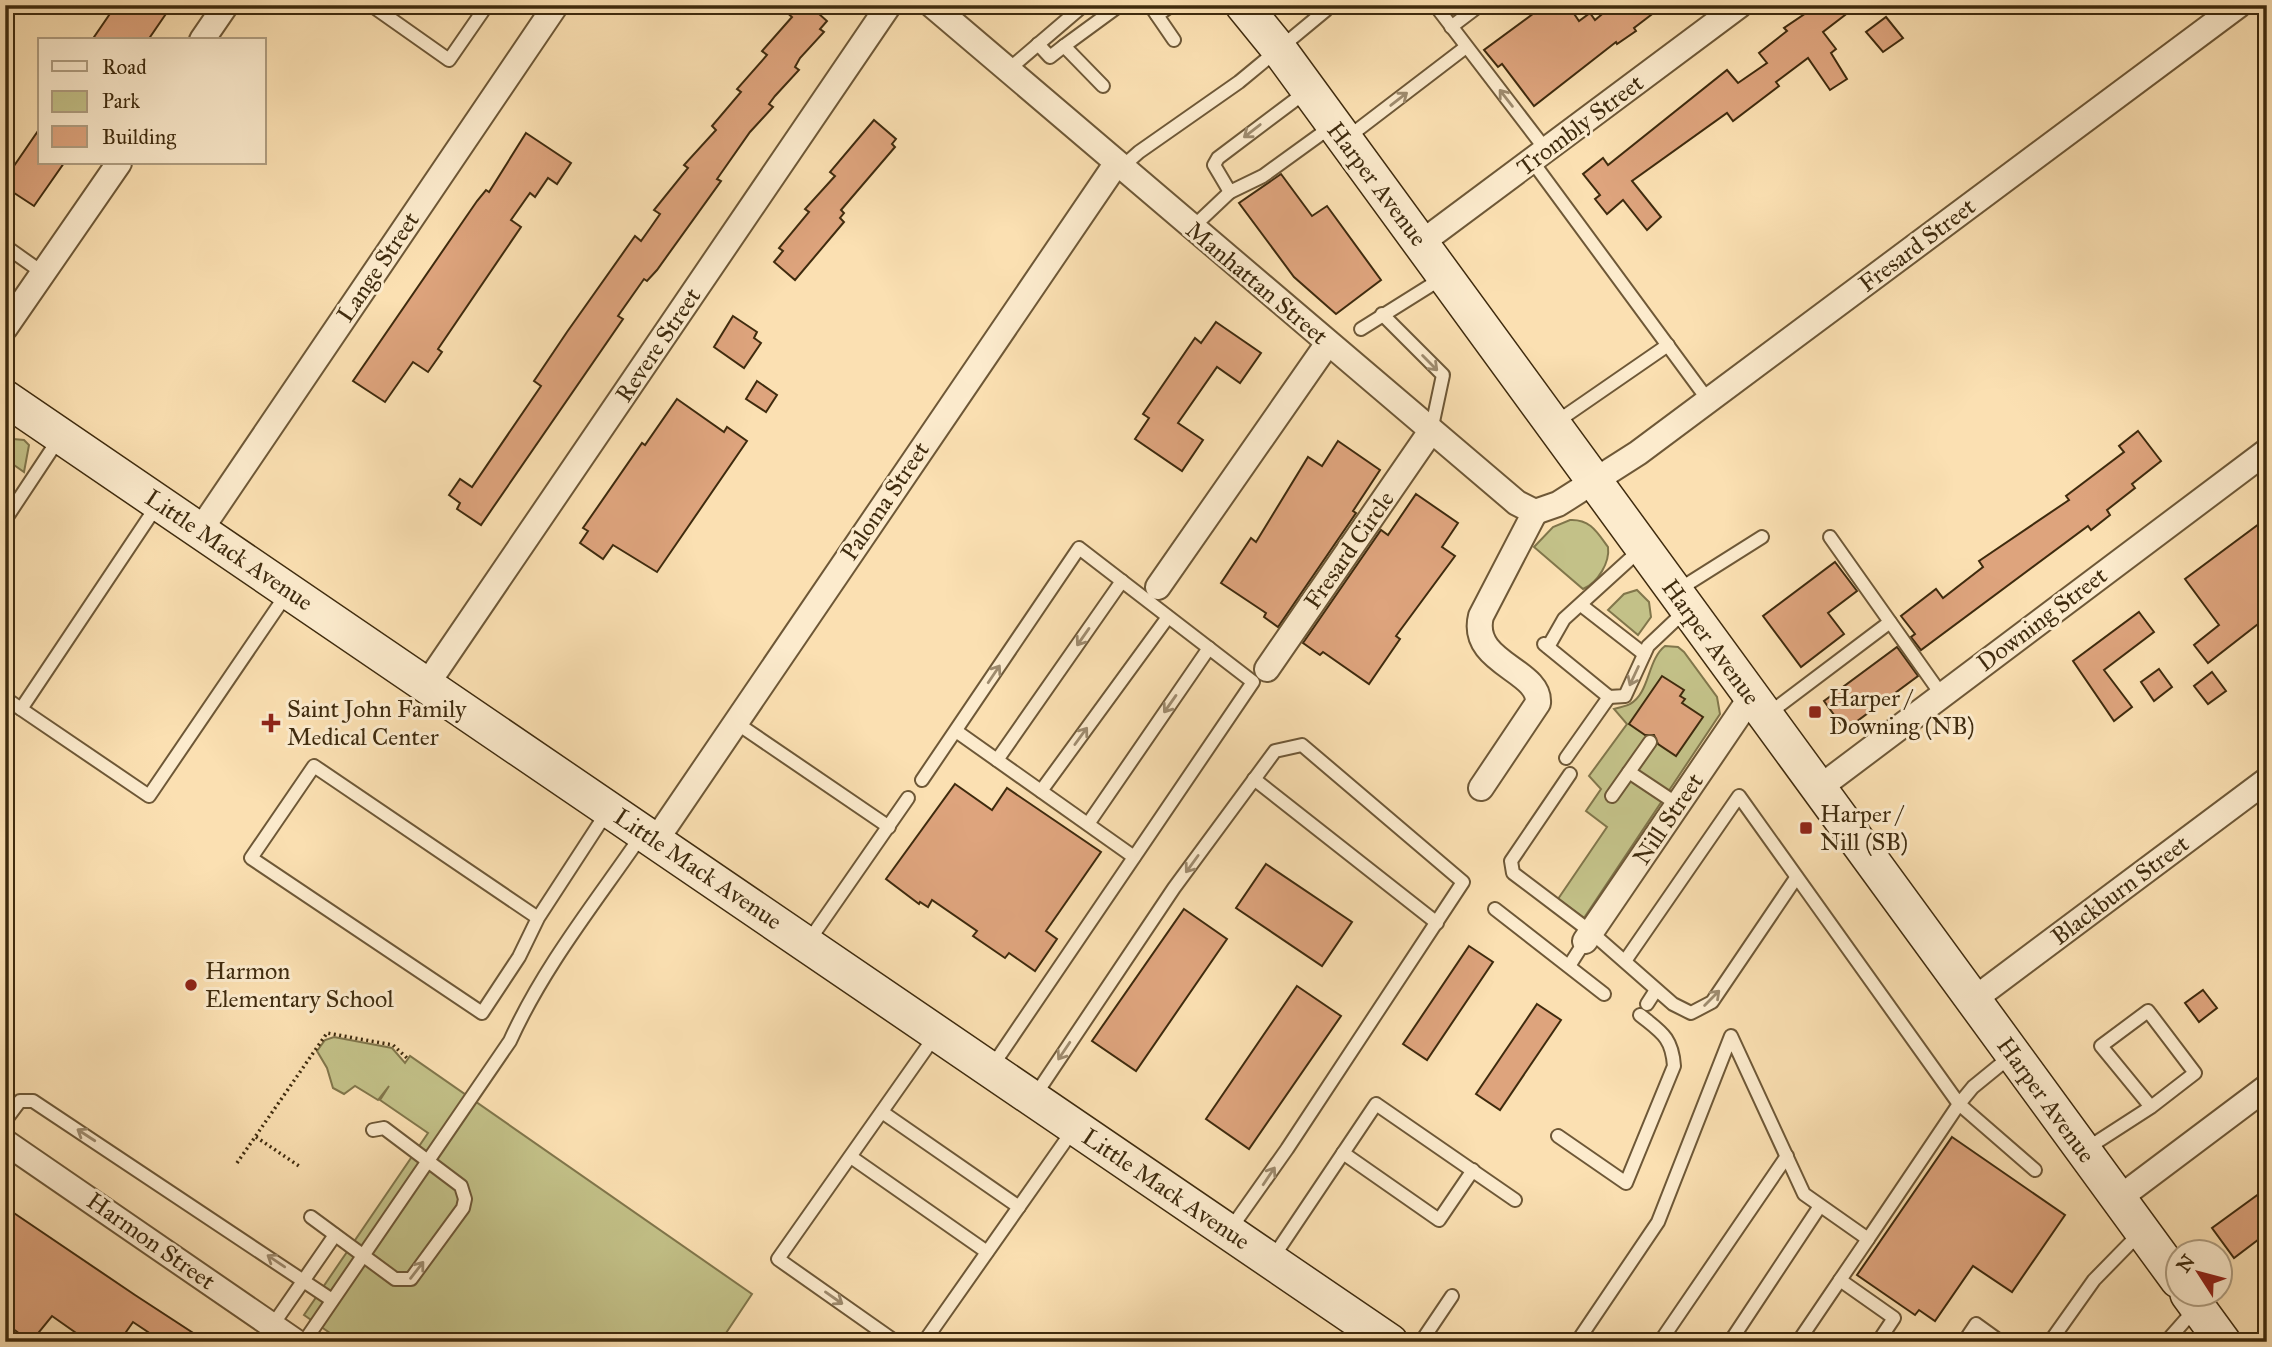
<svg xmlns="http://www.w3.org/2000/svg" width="2272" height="1347" font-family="'IM FELL Great Primer',serif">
	<rect width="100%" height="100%" fill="#fbe0b2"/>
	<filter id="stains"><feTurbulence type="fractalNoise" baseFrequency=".00286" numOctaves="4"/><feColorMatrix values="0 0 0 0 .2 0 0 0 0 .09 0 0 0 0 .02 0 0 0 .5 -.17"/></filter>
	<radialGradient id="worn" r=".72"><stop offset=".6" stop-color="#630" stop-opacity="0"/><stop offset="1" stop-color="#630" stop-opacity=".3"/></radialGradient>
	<g fill="#c3c188" stroke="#81764b" stroke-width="2">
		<polygon points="13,439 24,440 29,445 24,472 11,463 5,475 5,443"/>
		<path d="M1570 520C1590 519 1597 532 1608 547 1610 562 1598 583 1583 589L1534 547 1553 527Z"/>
		<polygon points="1637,590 1649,602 1651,617 1638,635 1608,610 1624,594"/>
		<path d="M1665 646 1678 647 1684 652 1717 697 1720 714 1584 918 1558 899 1607 827 1586 811 1601 789 1589 776 1627 724 1614 709C1619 707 1625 707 1630 704 1650 693 1647 660 1665 646Z"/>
		<polygon points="334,1037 392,1048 405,1063 410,1056 752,1294 720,1342 343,1342 304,1315 428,1133 380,1100 389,1086 378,1100 355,1086 344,1094 333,1088 327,1068 317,1051 325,1040"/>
	</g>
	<g fill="#dea47d" stroke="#3f2b0e" stroke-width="2">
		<polygon points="116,5 172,5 148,40 92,40"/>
		<polygon points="778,5 809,5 827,21 820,29 824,32 800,58 795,67 799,70 775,96 769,104 773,107 750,132 717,179 721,181 657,270 647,281 644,279 618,316 623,319 481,525 457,509 460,503 449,495 460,479 472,487 541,386 534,381 567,332 635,236 641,241 651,227 660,214 654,210 688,168 684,165 716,130 712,126 741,92 737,89 767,55 762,51 792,17"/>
		<polygon points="1545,5 1568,5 1579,21 1590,13 1595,20 1613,5 1664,5 1634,28 1636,31 1617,44 1616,42 1534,106 1502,64 1498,67 1484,50"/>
		<polygon points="1818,5 1858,5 1823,32 1836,49 1831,53 1847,79 1830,90 1808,58 1776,82 1779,86 1733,121 1727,113 1632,181 1661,217 1647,230 1623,200 1607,214 1595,199 1600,195 1583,174 1603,158 1608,165 1727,70 1738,83 1767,63 1759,53 1787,31 1784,28"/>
		<polygon points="1886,17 1903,38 1883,52 1866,32"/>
		<polygon points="874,120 896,139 892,144 895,147 841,210 844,213 840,218 844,222 795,280 774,262 783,251 779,248 809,212 805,209 835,176 830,172"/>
		<polygon points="40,128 40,163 64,163 34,206 5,187 5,179"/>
		<polygon points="526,133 571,163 557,184 548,178 535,197 530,193 511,220 521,227 438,349 442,352 428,372 413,362 385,402 353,381 477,201 486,190 489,192"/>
		<polygon points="1281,174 1312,216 1327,206 1381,280 1336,314 1294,277 1239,203"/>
		<polygon points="733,316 757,332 754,338 761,343 744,368 714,347"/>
		<polygon points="1216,322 1261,353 1240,383 1217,367 1178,423 1203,440 1182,471 1135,439 1149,418 1143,414 1195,338 1201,343"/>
		<polygon points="757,381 777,395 766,412 746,399"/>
		<polygon points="677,399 724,432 727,427 747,441 657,572 613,545 603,559 580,543 588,531 583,528 642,443 645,445"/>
		<polygon points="2138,431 2161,461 2132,484 2135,488 2107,510 2110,515 2091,530 2088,526 1921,650 1911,637 1915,634 1901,616 1936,589 1943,598 1983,567 1979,561 2069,500 2066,496 2124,452 2119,446"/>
		<polygon points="1338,441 1380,470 1353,511 1356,513 1278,627 1264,617 1266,613 1221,583 1251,538 1256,542 1308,457 1322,466"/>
		<polygon points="1416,494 1458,523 1442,547 1455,556 1396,636 1400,639 1369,684 1323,652 1320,655 1303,643 1381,530 1388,535"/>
		<polygon points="2267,518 2267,617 2208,663 2194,645 2219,625 2185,579"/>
		<polygon points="1835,562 1857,591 1828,613 1844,634 1801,667 1763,616"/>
		<polygon points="2139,612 2154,632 2104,670 2132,707 2114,721 2073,661"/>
		<polygon points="1897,647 1918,676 1845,730 1824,701"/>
		<polygon points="2159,669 2172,687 2154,701 2141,682"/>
		<polygon points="2212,672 2226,691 2208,704 2194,686"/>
		<polygon points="1662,676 1684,690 1680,696 1685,699 1682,703 1703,717 1676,756 1658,744 1654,735 1645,735 1629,724"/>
		<polygon points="955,784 992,810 1007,788 1101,852 1046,931 1057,939 1035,971 1009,953 1005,958 973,936 977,931 932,900 928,907 920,902 919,904 886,879"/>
		<polygon points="1266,864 1352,922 1322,966 1236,908"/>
		<polygon points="1184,909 1227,939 1136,1071 1092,1041"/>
		<polygon points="1469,946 1493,962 1427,1060 1403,1044"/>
		<polygon points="1297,986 1341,1016 1249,1149 1206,1119"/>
		<polygon points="2203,990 2217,1008 2199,1022 2185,1003"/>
		<polygon points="1537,1004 1561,1020 1500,1110 1476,1094"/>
		<polygon points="1952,1137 2065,1215 2012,1292 1973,1266 1935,1321 1919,1310 1915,1315 1857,1275"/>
		<polygon points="2267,1188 2267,1233 2234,1258 2212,1228"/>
		<polygon points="5,1207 135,1295 207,1342 163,1342 133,1322 119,1342 89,1342 52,1316 31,1342 5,1323"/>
	</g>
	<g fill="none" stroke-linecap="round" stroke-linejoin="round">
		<g stroke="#6e5837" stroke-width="16">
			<g id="lane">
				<polyline points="371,5 449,60 487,5"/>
				<polyline points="1150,5 1174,40"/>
				<polyline points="1435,5 1546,150"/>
				<polyline points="1157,15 1172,5"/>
				<polyline points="1451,27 1480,5"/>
				<polyline points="1038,44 1050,57 1064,46 1103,86"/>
				<polyline points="1064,46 1120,5"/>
				<polyline points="1008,70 1084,5"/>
				<polyline points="1307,91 1218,158 1214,165 1230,192 1263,176 1332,126"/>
				<polyline points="1347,138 1466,47"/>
				<polyline points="1532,161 1708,400"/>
				<polyline points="1121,168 1139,152 1239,82 1326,10"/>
				<polyline points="1192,228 1230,192"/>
				<polyline points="5,246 43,273"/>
				<polyline points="1382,314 1443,375 1431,431"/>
				<polyline points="1361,329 1444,277"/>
				<polyline points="1555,423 1668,345"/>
				<polyline points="5,520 60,437"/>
				<polyline points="1830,537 1941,694"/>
				<polyline points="1678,590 1762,537"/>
				<polyline points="1581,605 1644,654"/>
				<polyline points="1544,644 1609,697 1625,696 1648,646 1685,611"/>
				<polyline points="1548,647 1564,619 1641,549"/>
				<polyline points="5,698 21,709 158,504"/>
				<polyline points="21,709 149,796 288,592"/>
				<polyline points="1768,714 1890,622"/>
				<polyline points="735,722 889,827"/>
				<polyline points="956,731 1134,857"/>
				<polyline points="1566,758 1609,697"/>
				<polyline points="997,760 1122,581"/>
				<polyline points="1629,772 1677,804"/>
				<polyline points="1570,774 1511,861 1513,873 1591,932 1673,1004 1691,1013 1712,1002 1796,878"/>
				<polyline points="1254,779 1437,923"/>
				<polyline points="922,780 1079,548 1253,682 991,1068"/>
				<polyline points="1041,791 1168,617"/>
				<polyline points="1612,796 1650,742"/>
				<polyline points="1088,824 1209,648"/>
				<polyline points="1495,909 1604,994"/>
				<polyline points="538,918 314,766 251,858 482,1013 519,957 538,918 607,812"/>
				<polyline points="808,942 908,798"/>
				<polyline points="1625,961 1739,796 1959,1104 1973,1087 2011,1056"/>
				<polyline points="1569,966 1585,941"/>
				<polyline points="1647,1004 1656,990"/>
				<polyline points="1034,1097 1174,888 1275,751 1302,745 1463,882 1287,1149 1229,1231"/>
				<polyline points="882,1112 1019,1207"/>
				<polyline points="5,1121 20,1101 33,1101 332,1300"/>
				<path d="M1558 1136 1626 1183 1674 1066C1672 1037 1661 1032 1640 1015"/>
				<polyline points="2086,1149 2151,1107 2195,1073 2148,1011 2101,1046 2151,1107"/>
				<polyline points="1343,1153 1439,1220 1473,1170"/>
				<polyline points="851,1157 987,1252"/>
				<polyline points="311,1217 395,1279 411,1279 463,1208 465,1199 461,1186 384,1128 373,1130"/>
				<polyline points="1868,1239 1840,1280 1894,1318 1878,1342"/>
				<polyline points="1272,1259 1376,1104 1515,1200"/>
				<polyline points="272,1326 335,1235"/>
				<path d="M304 1342 510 1041C544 966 595 903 641 836"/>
				<polyline points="896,1342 778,1259 935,1036"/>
				<polyline points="924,1342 1073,1130"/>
				<polyline points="1421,1342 1452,1296"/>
				<polyline points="1577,1342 1658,1222 1731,1036 1804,1194 1868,1239 1959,1104 2035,1170"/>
				<polyline points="1660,1342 1787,1156"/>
				<polyline points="1730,1342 1820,1206"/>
				<polyline points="1798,1342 1840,1280"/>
				<polyline points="1964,1342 1976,1324 2001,1342"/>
				<polyline points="2050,1342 2094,1280 2141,1232"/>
				<polyline points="2166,1342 2196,1308"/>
			</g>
		</g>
		<g stroke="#6e5837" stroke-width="28">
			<g id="street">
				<polyline points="932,5 1517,503 1535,512 1558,504 1638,453 2239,5"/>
				<polyline points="202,40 226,5"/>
				<polyline points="1421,243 1740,5"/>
				<polyline points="5,328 119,163"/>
				<polyline points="201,529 556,5"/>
				<polyline points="1158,587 1328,343"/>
				<polyline points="1267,669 1431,431"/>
				<polyline points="427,684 889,5"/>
				<path d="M1481 788 1538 703C1541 670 1469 663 1481 616L1535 512"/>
				<polyline points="1819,788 2267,451"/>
				<polyline points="656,840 1116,164"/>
				<polyline points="1585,941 1751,697"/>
				<polyline points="1973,1000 2267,780"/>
				<polyline points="5,1142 296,1342"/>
				<polyline points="2118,1199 2267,1087"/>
			</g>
		</g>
		<g stroke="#3f2b0e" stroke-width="38">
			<g id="secondary">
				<polyline points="1243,5 1278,48 2178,1280"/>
				<polyline points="5,398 1390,1342"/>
				<polyline points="2188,1294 2223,1342"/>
			</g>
		</g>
		<g stroke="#3f2b0e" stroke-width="3.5" stroke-dasharray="2 3.5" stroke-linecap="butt">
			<polyline points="256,1137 299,1166"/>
			<polyline points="237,1163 327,1033 393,1045 408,1059"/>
		</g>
		<use href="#lane" stroke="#fcebcd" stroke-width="12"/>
		<use href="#street" stroke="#fcebcd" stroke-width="24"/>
		<use href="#secondary" stroke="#fcebcd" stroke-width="35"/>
	</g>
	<defs><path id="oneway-shaft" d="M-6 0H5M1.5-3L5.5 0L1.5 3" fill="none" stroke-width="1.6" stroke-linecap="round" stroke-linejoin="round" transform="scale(1.75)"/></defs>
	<g stroke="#9e8b6e">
		<use href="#oneway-shaft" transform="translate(1506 98) rotate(-128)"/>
		<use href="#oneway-shaft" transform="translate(1399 99) rotate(-38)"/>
		<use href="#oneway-shaft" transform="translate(1252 131) rotate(142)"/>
		<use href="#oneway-shaft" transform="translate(1430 363) rotate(45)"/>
		<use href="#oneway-shaft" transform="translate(1083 637) rotate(125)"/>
		<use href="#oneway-shaft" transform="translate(994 674) rotate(-56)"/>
		<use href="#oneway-shaft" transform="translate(1634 676) rotate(115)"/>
		<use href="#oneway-shaft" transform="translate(1170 704) rotate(125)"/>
		<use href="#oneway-shaft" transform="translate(1081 736) rotate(-54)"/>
		<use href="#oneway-shaft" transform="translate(1192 864) rotate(126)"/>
		<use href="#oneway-shaft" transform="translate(1712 998) rotate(-45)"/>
		<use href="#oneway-shaft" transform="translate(1064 1051) rotate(124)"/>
		<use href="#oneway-shaft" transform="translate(86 1135) rotate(-147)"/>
		<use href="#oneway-shaft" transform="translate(1269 1176) rotate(-56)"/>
		<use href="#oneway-shaft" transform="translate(276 1261) rotate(-146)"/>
		<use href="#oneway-shaft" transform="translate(417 1270) rotate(-52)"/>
		<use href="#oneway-shaft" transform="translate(834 1298) rotate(35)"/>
	</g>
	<g fill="#8f2418" stroke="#fcebcd" stroke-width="2.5">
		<rect x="1808" y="705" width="14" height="14" rx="3.5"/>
		<path d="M267.5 712.5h7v7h7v7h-7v7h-7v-7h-7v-7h7z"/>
		<rect x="1799" y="821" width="14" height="14" rx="3.5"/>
		<circle cx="191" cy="985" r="7"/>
	</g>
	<g text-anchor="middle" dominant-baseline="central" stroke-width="6" stroke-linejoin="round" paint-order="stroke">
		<g font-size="24" fill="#3f2b0e" stroke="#fcebcd">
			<text transform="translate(1580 125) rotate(-37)">Trombly Street</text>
			<text transform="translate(1377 184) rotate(53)">Harper Avenue</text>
			<text transform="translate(1917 245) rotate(-37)">Fresard Street</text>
			<text transform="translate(378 267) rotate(-56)">Lange Street</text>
			<text transform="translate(1257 283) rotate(40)">Manhattan Street</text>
			<text transform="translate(658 345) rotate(-56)">Revere Street</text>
			<text transform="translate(885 501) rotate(-56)">Paloma Street</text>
			<text transform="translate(229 550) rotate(34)">Little Mack Avenue</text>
			<text transform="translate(1349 550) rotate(-55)">Fresard Circle</text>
			<text transform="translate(2042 619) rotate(-37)">Downing Street</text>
			<text transform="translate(1711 642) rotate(54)">Harper Avenue</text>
			<text transform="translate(1668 819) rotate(-56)">Nill Street</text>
			<text transform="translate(698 869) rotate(34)">Little Mack Avenue</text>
			<text transform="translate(2120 890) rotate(-37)">Blackburn Street</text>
			<text transform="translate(2046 1100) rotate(54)">Harper Avenue</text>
			<text transform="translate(1166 1189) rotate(34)">Little Mack Avenue</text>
			<text transform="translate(151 1241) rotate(35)">Harmon Street</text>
		</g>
		<g font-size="24" fill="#3f2b0e" stroke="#fcebcd" text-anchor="start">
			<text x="1829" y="698">Harper /<tspan x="1829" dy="28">Downing (NB)</tspan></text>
			<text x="287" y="709">Saint John Family<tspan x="287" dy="28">Medical Center</tspan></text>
			<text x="1820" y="814">Harper /<tspan x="1820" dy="28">Nill (SB)</tspan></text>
			<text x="205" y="971">Harmon<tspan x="205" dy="28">Elementary School</tspan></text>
		</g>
	</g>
	<rect width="2272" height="1347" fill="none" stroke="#fbe0b2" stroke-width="28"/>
	<rect x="7" y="7" width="2258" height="1333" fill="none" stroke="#3f2b0e" stroke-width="3.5"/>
	<rect x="14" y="14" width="2244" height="1319" fill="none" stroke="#3f2b0e" stroke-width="2"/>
	<rect x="38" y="38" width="228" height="126" fill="#fcebcd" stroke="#b09e81" stroke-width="2"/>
	<rect x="52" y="61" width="35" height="10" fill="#fcebcd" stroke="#b09e81" stroke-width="2"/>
	<text x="102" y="74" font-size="21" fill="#3f2b0e">Road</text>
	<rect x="52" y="91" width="35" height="21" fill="#c3c188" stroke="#b09e81" stroke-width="2"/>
	<text x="102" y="108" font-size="21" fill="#3f2b0e">Park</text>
	<rect x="52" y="126" width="35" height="21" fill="#dea47d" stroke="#b09e81" stroke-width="2"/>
	<text x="102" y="144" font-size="21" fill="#3f2b0e">Building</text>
	<g transform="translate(2199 1273) rotate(306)"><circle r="33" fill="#fcebcd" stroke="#b09e81" stroke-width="2"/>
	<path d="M0-5L12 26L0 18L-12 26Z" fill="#8f2418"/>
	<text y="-10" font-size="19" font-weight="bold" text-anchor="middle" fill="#3f2b0e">N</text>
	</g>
	<rect width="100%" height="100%" filter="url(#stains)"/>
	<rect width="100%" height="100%" fill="url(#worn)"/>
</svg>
